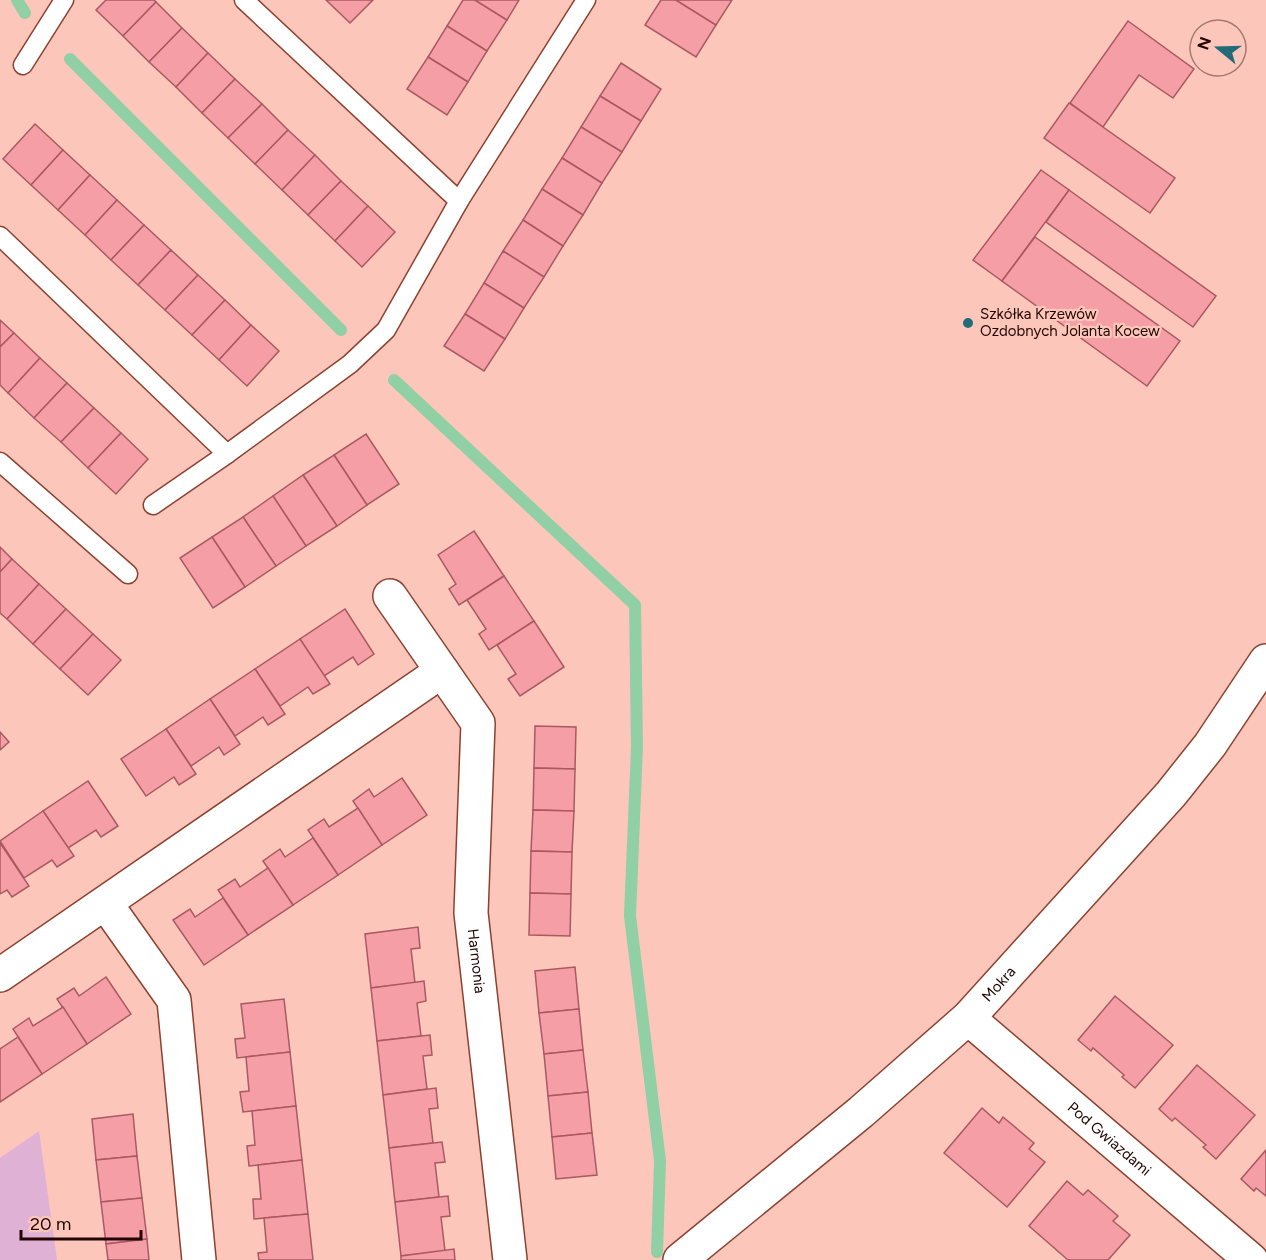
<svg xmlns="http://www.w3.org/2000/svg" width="1266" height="1260" font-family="Figtree,sans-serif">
	<rect width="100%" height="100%" fill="#fcc7ba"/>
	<polygon fill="#dfb1d5" points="39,1131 57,1260 0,1260 0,1158"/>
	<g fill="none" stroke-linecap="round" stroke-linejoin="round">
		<g stroke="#91cfa5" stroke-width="12">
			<polyline points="17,0 25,13"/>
			<polyline points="70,59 341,330"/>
			<polyline points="394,380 635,605 637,747 630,916 660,1161 657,1252"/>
		</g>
	</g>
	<g fill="#f69ea6" stroke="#aa5962" stroke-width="1.5">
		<polygon points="106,0 154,0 156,2 123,36 96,10"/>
		<polygon points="326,0 373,0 350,23"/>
		<polygon points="463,0 475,0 507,20 487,51 447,26"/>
		<polygon points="475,0 519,0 507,20"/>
		<polygon points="661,0 676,0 716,25 696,57 645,25"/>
		<polygon points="676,0 732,0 716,25"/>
		<polygon points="156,2 182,28 149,62 123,36"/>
		<polygon points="1128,21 1194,69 1173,98 1139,75 1103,127 1070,103"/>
		<polygon points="447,26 487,51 468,82 428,57"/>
		<polygon points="182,28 208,53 176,87 149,62"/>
		<polygon points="208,53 235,79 202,113 176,87"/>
		<polygon points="428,57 468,82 447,115 407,89"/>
		<polygon points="621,63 661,89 641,121 600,96"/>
		<polygon points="235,79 262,104 228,138 202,113"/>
		<polygon points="600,96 641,121 622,152 581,127"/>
		<polygon points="1069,103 1175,178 1150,213 1044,138"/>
		<polygon points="262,104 288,130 255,164 228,138"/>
		<polygon points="35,124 63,150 31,185 3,159"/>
		<polygon points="581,127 622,152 602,183 562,158"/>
		<polygon points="288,130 315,155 282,190 255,164"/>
		<polygon points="63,150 90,175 58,210 31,185"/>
		<polygon points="315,155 341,181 308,215 282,190"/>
		<polygon points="562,158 602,183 583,215 542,189"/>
		<polygon points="1041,170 1069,190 1002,281 973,260"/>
		<polygon points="90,175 117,200 85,235 58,210"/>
		<polygon points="341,181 368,206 335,241 308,215"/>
		<polygon points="542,189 583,215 563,246 523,220"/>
		<polygon points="1069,190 1216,296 1193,327 1046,222"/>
		<polygon points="117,200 144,225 111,260 85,235"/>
		<polygon points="368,206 395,232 362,267 335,241"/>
		<polygon points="523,220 563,246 544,277 503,251"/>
		<polygon points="144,225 171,250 138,285 111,260"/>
		<polygon points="1035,237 1180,341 1147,386 1002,281"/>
		<polygon points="171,250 198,275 165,310 138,285"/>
		<polygon points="503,251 544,277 524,308 484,283"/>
		<polygon points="198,275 225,300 192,335 165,310"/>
		<polygon points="484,283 524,308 505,339 465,314"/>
		<polygon points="225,300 251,325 219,360 192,335"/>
		<polygon points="465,314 505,339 484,371 444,346"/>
		<polygon points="0,320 14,333 0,347"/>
		<polygon points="251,325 279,351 247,386 219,360"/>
		<polygon points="14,333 40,358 8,393 0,385 0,347"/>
		<polygon points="40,358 67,383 34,418 8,393"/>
		<polygon points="67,383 94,408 61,442 34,418"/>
		<polygon points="94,408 121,433 88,468 61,442"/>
		<polygon points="121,433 148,459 116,494 88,468"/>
		<polygon points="366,434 399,484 367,505 334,455"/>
		<polygon points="334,455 367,505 337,526 303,475"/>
		<polygon points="303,475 337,526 306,546 273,496"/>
		<polygon points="273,496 306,546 276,566 243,517"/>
		<polygon points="243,517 276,566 245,587 212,537"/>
		<polygon points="474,531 504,576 459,605 449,589 456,584 438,555"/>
		<polygon points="212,537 245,587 213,608 180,558"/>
		<polygon points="0,547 12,559 0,572"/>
		<polygon points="12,559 39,584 7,619 0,613 0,572"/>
		<polygon points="504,576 534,621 489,650 479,634 486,629 467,600"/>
		<polygon points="39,584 66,609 33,644 7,619"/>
		<polygon points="66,609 93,634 60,669 33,644"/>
		<polygon points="345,609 374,654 358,665 353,657 324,676 300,639"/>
		<polygon points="534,621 564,667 520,696 508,679 516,674 497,645"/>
		<polygon points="93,634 121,660 88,695 60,669"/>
		<polygon points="300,639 330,684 313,694 308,687 280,706 255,669"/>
		<polygon points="255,669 285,714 268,725 263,717 235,736 210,699"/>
		<polygon points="210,699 240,744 224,755 219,747 191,766 166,729"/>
		<polygon points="535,726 576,727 575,769 534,768"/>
		<polygon points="166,729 196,774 179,785 174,777 146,796 121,759"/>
		<polygon points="0,732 9,742 0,750"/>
		<polygon points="534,768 575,769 574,811 533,810"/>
		<polygon points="402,778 427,815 382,845 353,801 369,789 374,797"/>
		<polygon points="88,781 118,826 101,837 96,830 68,848 43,811"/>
		<polygon points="358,808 382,845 338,875 308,830 324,819 329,827"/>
		<polygon points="533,810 574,811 572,852 531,851"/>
		<polygon points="43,811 74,856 57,867 52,860 24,878 0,841"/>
		<polygon points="313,838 338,875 293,905 263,861 280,849 285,857"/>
		<polygon points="0,843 29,886 12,897 7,890 0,894"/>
		<polygon points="531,851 572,852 571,894 530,893"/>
		<polygon points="268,868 293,905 248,935 218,890 235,879 240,887"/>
		<polygon points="530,893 571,894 570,936 529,935"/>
		<polygon points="223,898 248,935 204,965 173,920 190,909 195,917"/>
		<polygon points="418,927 420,948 411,949 415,983 371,988 365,934"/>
		<polygon points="575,967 579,1009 539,1013 535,971"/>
		<polygon points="106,977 131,1014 87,1044 57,999 74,988 79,996"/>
		<polygon points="424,981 426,1001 417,1003 421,1036 377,1041 371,988"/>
		<polygon points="1115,996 1173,1045 1135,1088 1122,1077 1124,1075 1093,1048 1091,1051 1078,1040"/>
		<polygon points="284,999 290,1052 237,1058 235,1039 245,1038 241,1004"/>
		<polygon points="63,1007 87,1044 42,1074 13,1029 29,1018 33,1026"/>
		<polygon points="579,1009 583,1050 544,1054 539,1013"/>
		<polygon points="430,1035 432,1055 423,1056 427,1089 383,1095 377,1041"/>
		<polygon points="18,1037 42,1074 0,1102 0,1049"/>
		<polygon points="583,1050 588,1092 548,1096 544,1054"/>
		<polygon points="290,1052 296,1106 243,1112 240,1092 249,1091 246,1057"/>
		<polygon points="1197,1065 1255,1115 1216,1159 1203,1147 1206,1145 1175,1118 1172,1121 1159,1109"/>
		<polygon points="436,1088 438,1108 429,1109 433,1143 389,1148 383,1095"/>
		<polygon points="588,1092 592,1133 552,1137 548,1096"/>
		<polygon points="296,1106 302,1160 249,1166 247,1146 255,1145 252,1111"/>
		<polygon points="982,1108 999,1123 1003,1117 1034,1143 1029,1149 1045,1162 1007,1207 944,1153"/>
		<polygon points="133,1114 137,1156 96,1160 92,1119"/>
		<polygon points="592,1133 597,1175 556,1179 552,1137"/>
		<polygon points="442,1142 445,1162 435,1163 439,1197 395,1202 389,1148"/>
		<polygon points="1266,1150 1266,1196 1256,1188 1254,1191 1241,1179"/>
		<polygon points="137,1156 142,1198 101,1202 96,1160"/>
		<polygon points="302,1160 308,1214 254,1219 253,1199 261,1199 258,1165"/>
		<polygon points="1067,1181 1083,1195 1088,1190 1118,1216 1113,1221 1130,1235 1108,1260 1068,1260 1029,1226"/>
		<polygon points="448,1196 450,1216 441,1217 445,1251 401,1256 395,1202"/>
		<polygon points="142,1198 147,1239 106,1244 101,1202"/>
		<polygon points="308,1214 313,1260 259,1260 258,1253 267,1252 264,1218"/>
		<polygon points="147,1239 149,1260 108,1260 106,1244"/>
		<polygon points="454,1249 455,1260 401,1260 401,1256"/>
	</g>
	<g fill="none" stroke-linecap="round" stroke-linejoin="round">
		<g stroke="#8c4231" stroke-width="21">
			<g id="service">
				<polyline points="244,0 459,201"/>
				<polyline points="23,65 64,0"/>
				<polyline points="0,236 227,454 153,505"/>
				<polyline points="227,454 350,364 386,330 459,201 586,0"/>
				<polyline points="0,462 128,574"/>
			</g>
		</g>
		<g stroke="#8c4231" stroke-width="36">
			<g id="minor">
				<path id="s1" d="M390 596 478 723 471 913 510 1260"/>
				<polyline points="106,904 174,1000 199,1260"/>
				<polyline points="0,975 442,671"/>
				<path id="s2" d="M968 1018 1251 1260"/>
				<path id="s3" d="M680 1260 861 1112 968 1018 1171 794 1210 745 1266 661"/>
			</g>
		</g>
		<use href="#service" stroke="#fff" stroke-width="18"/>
		<use href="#minor" stroke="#fff" stroke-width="33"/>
	</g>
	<circle fill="#246b79" stroke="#fcc7ba" stroke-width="2" cx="968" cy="323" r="6"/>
	<g text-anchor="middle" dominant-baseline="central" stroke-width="4.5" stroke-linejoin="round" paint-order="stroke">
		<g font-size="15" fill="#220502" stroke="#fcc7ba" text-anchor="start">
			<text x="980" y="314">Szkółka Krzewów<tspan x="980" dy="17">Ozdobnych Jolanta Kocew</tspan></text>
		</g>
		<g font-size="15" fill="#220502" stroke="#fcc7ba">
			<text stroke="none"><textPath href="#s1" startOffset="393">Harmonia</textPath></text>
			<text stroke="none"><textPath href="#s3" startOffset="422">Mokra</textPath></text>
			<text stroke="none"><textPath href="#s2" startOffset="186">Pod Gwiazdami</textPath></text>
		</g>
	</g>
	<g transform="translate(1218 48) rotate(289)"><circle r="28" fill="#fcc7ba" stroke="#a57970" stroke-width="1.5"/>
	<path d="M0-4.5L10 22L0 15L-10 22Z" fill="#246b79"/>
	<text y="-9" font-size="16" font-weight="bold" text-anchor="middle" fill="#220502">N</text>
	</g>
	<path d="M21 1230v9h120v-9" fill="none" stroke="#220502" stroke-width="3"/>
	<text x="30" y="1230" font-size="18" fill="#220502" stroke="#fcc7ba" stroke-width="4.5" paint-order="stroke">20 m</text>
</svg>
